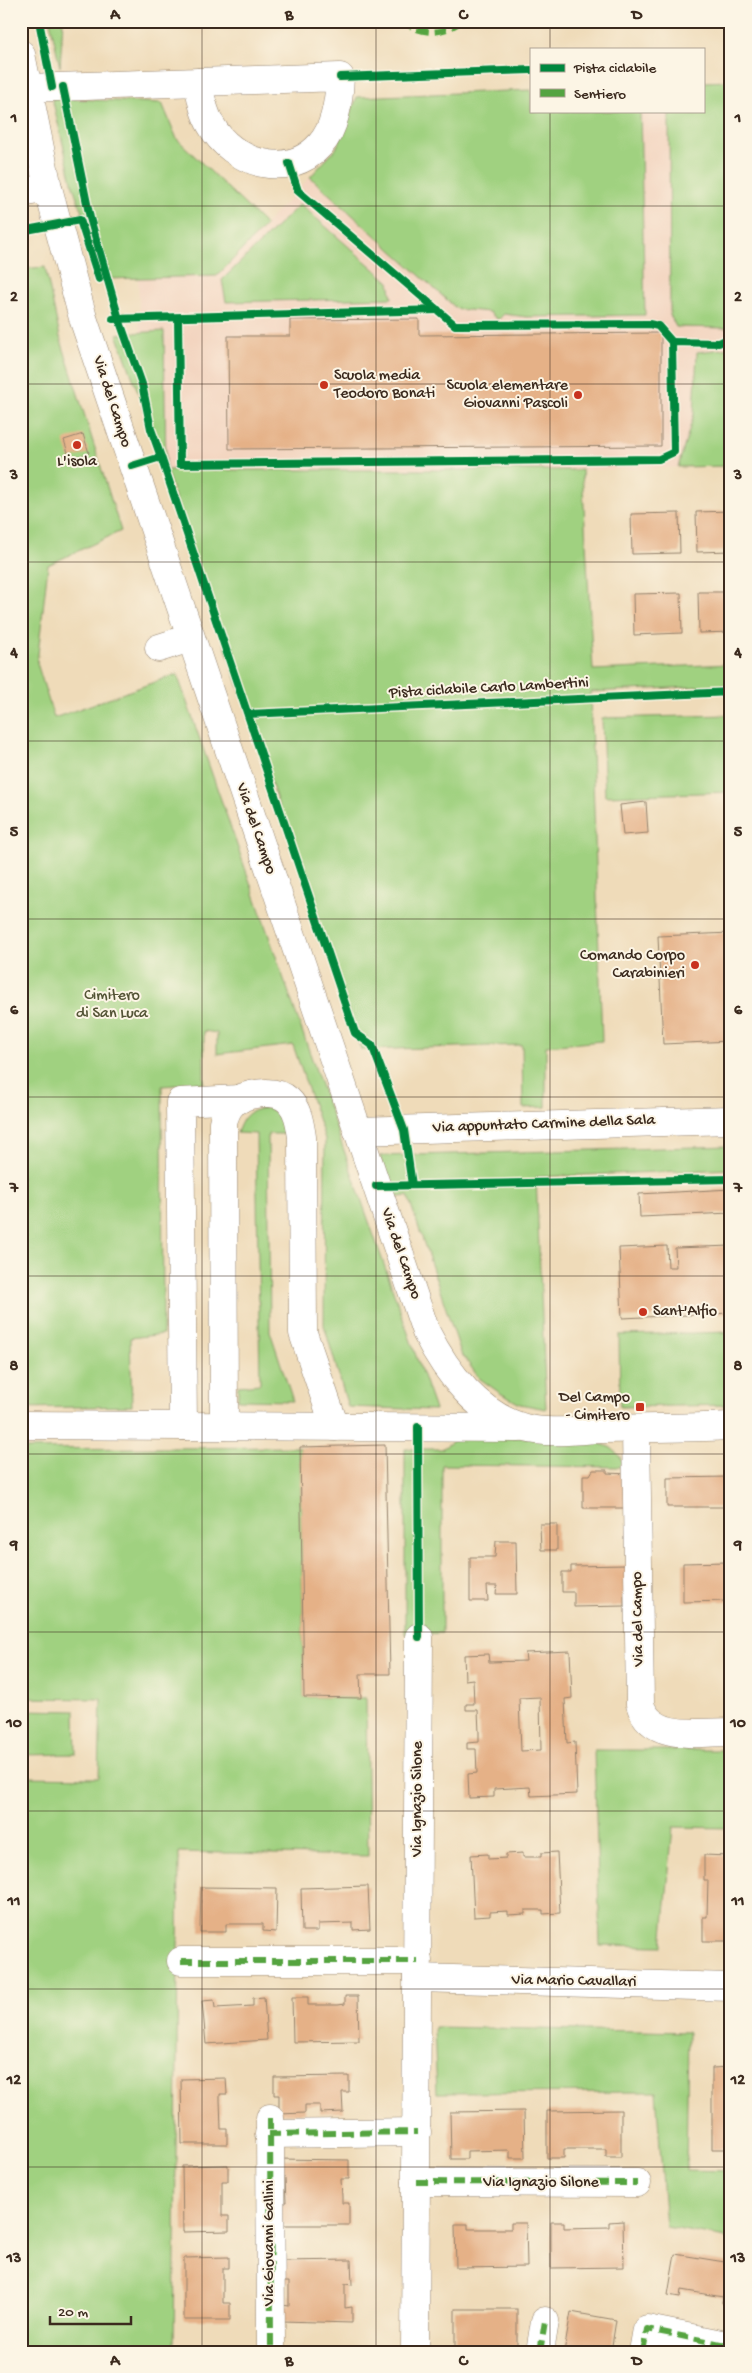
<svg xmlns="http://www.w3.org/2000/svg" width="752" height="2373" font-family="'Gochi Hand',sans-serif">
	<rect width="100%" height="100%" fill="#fcf5e5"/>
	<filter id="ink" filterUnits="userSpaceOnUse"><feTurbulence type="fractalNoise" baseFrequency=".02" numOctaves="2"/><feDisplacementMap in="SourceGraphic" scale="10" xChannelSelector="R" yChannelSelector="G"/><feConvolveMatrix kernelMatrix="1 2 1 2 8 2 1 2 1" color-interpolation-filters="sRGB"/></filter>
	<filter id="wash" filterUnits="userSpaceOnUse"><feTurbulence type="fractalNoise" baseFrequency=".0096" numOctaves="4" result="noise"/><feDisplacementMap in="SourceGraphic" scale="20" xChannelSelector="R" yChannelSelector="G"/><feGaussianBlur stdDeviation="1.12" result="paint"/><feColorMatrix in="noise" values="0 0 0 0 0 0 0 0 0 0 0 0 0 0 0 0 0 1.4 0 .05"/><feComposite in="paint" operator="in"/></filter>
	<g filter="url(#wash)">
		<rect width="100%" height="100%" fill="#efdbb9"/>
		<polygon fill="#f3d4bf" points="731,81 731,466 582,470 166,470 164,332 140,333 138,278 217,276 336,149 357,97 531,90 531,111 703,111 703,82"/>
		<g fill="#a0d180" stroke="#6e7e4f">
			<polygon points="50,21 63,21 60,67"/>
			<polygon points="731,81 731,326 727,328 676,327 670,315 669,111 703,111 703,82"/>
			<polygon points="531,90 531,111 640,111 645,315 527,317 504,314 498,320 489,312 457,309 310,177 336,149 357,97"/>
			<polygon points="52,98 162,103 177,139 266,225 217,276 105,279 73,186"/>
			<polygon points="300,204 389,282 392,298 226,302 222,280"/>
			<polygon points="45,267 60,337 121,531 48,565 37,663 54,718 177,674 435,1410 348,1407 324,1325 325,1139 293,1045 217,1054 217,1033 204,1031 204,1083 162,1086 163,1334 130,1338 132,1406 21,1408 21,269"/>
			<polygon points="164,331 166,470 582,470 593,670 731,664 731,685 590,692 602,1041 546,1046 546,1107 523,1108 522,1045 361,1050 166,470 117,334"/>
			<polygon points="731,348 731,466 678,467 694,414 697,352"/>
			<polygon points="731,715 731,792 605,796 602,718"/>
			<path d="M268 1108C280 1115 288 1120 290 1134H268L270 1331 293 1401 238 1400V1386L260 1384 256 1134 237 1133C243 1116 249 1109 268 1108Z"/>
			<polygon points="731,1146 731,1169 536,1177 546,1409 520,1404 500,1393 479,1378 461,1353 408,1196 391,1198 380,1156"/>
			<polygon points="731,1332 731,1405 620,1407 619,1335"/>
			<path d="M468 1437C497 1438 590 1435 611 1448 618 1453 621 1459 625 1467L442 1465V1633L405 1634V1449H442L453 1441Z"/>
			<polygon points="300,1447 304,1697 366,1698 368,1856 179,1852 174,2352 21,2352 21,1777 99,1778 101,1699 21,1698 21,1449"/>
			<polygon points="21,1710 75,1711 76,1754 21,1755"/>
			<polygon points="594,1750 731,1750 731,1828 673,1827 662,1946 600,1945"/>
			<polygon points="434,2027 688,2032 686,2170 731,2171 731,2239 666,2227 656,2092 437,2093"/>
		</g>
		<g id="blocks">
			<g fill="#e5b187" fill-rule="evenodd">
				<polygon points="419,319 419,335 661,333 661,446 229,449 228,336 290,336 290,320"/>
				<polygon points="83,434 89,453 70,459 64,440"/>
				<polygon points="731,511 731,551 697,552 696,512"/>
				<polygon points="679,513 680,553 632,554 631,514"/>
				<polygon points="698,592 731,592 731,632 699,633"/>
				<polygon points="681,593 682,633 634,635 633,594"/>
				<polygon points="646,802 648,833 623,835 620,805"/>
				<polygon points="731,933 731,1041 663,1044 658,936"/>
				<polygon points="731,1189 731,1213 640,1217 639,1194"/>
				<polygon points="667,1246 668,1267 676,1267 675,1248 731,1246 731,1313 622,1318 619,1248"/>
				<polygon points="385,1445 390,1674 360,1674 361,1698 304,1697 300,1447"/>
				<polygon points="593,1470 607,1470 607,1473 629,1474 629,1508 583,1508 583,1475 590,1475"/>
				<polygon points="730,1477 730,1507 667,1507 667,1478"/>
				<polygon points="540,1524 557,1524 557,1550 541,1550"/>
				<polygon points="496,1541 516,1541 517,1594 496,1594 497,1586 487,1586 488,1601 470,1601 470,1557 495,1557"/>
				<polygon points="727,1562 728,1601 683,1602 683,1563"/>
				<polygon points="627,1565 627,1596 624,1596 624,1606 574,1607 574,1592 562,1592 562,1572 571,1572 571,1566"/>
				<polygon points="724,1644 731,1644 731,1680 725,1680"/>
				<path d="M570 1651 572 1698 565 1699 567 1743 575 1742 577 1794 531 1796 530 1787 494 1789V1797L469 1798 468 1774 477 1773 476 1749H467V1743L479 1742V1733L478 1710H466V1704H474L473 1679 465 1680 464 1655 488 1654 489 1662 526 1661 525 1653ZM540 1697 541 1750 521 1751 519 1698Z"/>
				<polygon points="557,1852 560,1913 543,1914 543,1910 525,1910 525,1914 508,1915 508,1911 490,1912 490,1916 474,1917 471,1855 488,1854 488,1859 506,1858 506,1854 523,1853 523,1857 541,1857 541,1853"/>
				<polygon points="704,1855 728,1856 728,1860 731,1860 731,1937 728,1937 728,1941 703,1941 703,1917 707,1917 708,1880 704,1880"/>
				<polygon points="368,1886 370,1929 353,1930 353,1923 318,1924 318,1931 302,1931 301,1888"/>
				<polygon points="201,1887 277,1888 276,1932 263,1931 263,1924 226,1924 226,1932 200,1932"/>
				<polygon points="345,1996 358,1996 359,2041 293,2042 292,1997 308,1997 308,2005 338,2005 345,2004"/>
				<polygon points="264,1997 267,2040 206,2044 202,2001 214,2000 215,2008 253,2006 253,1998"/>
				<polygon points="731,2067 731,2149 712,2149 712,2068"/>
				<polygon points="349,2076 349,2092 342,2092 343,2112 320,2113 320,2105 305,2105 305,2113 279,2114 279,2095 274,2095 274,2077"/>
				<polygon points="226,2078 227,2094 220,2094 220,2100 221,2129 227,2129 227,2144 182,2144 181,2079"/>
				<polygon points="621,2110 621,2157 606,2157 606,2149 564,2149 564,2158 547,2158 547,2111"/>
				<polygon points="524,2111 525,2158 510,2158 510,2150 467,2151 467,2159 451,2159 450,2112"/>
				<polygon points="278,2159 349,2160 349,2179 341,2179 342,2197 342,2203 349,2203 349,2225 279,2225 278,2202 286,2202 285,2178 278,2179"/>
				<polygon points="228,2165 228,2181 222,2181 222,2216 229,2216 229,2231 183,2232 182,2166"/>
				<polygon points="623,2221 624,2267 551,2268 551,2222 564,2222 564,2228 609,2227 609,2222"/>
				<polygon points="511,2223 526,2223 527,2267 456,2268 455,2224 468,2224 468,2229 511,2229"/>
				<polygon points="675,2254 731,2263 731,2305 722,2303 723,2297 681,2290 680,2297 668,2295"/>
				<polygon points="229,2257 229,2268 223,2268 223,2303 230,2303 230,2320 184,2320 184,2258"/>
				<polygon points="351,2260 352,2285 345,2284 345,2308 352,2307 352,2323 282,2321 282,2305 289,2306 289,2282 281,2282 281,2261"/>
				<rect x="455" y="2309" width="62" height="43"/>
				<polygon points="571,2312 616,2320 611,2352 564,2352"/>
			</g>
		</g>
	</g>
	<g filter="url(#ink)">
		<use href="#blocks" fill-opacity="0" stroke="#95826c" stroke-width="1"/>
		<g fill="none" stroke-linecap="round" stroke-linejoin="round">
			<g stroke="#95826c" stroke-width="29">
				<g id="minor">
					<path d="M21 54 48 188 83 318 426 1332C446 1372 479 1416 525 1428 548 1434 577 1430 601 1429 644 1428 687 1428 731 1426"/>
					<path d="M29 88 340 77C339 99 336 128 320 145 288 181 232 163 211 125 203 112 201 97 198 82"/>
					<polyline points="21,193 48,188"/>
					<polyline points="159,648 190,638"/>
					<polyline points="358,1131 731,1120"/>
					<polyline points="21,1425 519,1428"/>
					<polyline points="183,1426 180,1102 240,1099"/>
					<path d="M224 1426 223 1122C225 1115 227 1109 232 1104 244 1093 275 1088 288 1100 298 1109 300 1124 302 1137L303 1333 335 1427"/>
					<path d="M636 1429 640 1704C651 1742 700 1732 731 1732"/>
					<polyline points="181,1961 418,1961"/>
					<polyline points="417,1978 731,1987"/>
					<polyline points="270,2118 271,2352"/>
					<polyline points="269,2134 417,2132"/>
					<polyline points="416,2182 637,2183"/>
					<polyline points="415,2352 419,1637"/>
					<polyline points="540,2352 545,2321"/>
					<polyline points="643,2352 647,2329 731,2346"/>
				</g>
			</g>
			<use href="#minor" stroke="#fff" stroke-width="28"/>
			<g stroke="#54a441" stroke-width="6" stroke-dasharray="12 6" stroke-linecap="butt">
				<path d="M401 21C423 35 440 36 462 21"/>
				<polyline points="181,1961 418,1961"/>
				<polyline points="270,2118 271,2352"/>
				<polyline points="269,2134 417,2132"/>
				<polyline points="416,2182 637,2183"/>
				<polyline points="540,2352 545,2321"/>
				<polyline points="643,2352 647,2329 731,2346"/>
			</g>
			<g stroke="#fcf5e5" stroke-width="11">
				<g id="cycleway">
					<polyline points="39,21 52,87"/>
					<polyline points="340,77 531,70"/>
					<polyline points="63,87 90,218 119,319 142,384 151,429 161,457"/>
					<polyline points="289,163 298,191 455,325 649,324 658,326 672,342"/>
					<polyline points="21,231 80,220 99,279"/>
					<polyline points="178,318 180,464 659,459 674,452 672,342 719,343 731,337"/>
					<polyline points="113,319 438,310"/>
					<polyline points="132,466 161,457 355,1033 372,1045 404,1130 412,1185"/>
					<polyline points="248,714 731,692"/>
					<polyline points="376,1186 731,1179"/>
					<polyline points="418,1427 419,1637"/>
				</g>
			</g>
			<use href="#cycleway" stroke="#00873e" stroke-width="8"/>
		</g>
	</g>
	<path fill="none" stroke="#3b2a1e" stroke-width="1" stroke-opacity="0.55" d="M202 21V2352M376 21V2352M550 21V49M550 111V2352M21 206H731M21 384H731M21 562H731M21 741H731M21 919H731M21 1097H731M21 1276H731M21 1454H731M21 1632H731M21 1811H731M21 1989H731M21 2167H731"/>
	<g fill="#c8321e" stroke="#fcf5e5" stroke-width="2">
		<circle cx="324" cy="385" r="5"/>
		<circle cx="578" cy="395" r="5"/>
		<circle cx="77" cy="445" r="5"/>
		<circle cx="695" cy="965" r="5"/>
		<circle cx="643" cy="1312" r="5"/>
		<rect x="635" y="1402" width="10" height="10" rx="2.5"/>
	</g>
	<g text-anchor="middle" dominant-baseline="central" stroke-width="4" stroke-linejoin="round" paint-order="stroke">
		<g font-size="16" fill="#3b2a1e" stroke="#fcf5e5" text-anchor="end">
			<text x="334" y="376" text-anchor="start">Scuola media<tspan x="334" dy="18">Teodoro Bonati</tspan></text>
			<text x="568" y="386">Scuola elementare<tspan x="568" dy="18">Giovanni Pascoli</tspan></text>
			<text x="77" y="462" text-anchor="middle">L'isola</text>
			<text x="685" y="956">Comando Corpo<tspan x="685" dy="18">Carabinieri</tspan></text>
			<text x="653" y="1312" text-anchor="start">Sant'Alfio</text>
			<text x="630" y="1398">Del Campo<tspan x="630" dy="18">- Cimitero</tspan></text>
		</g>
		<g font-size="16" fill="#3b2a1e" stroke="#fcf5e5">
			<text transform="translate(111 402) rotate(72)">Via del Campo</text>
			<text transform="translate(489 689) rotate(-3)">Pista ciclabile Carlo Lambertini</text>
			<text transform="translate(255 829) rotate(71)">Via del Campo</text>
			<text transform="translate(544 1125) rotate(-2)">Via appuntato Carmine della Sala</text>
			<text transform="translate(400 1254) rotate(71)">Via del Campo</text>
			<text transform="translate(639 1619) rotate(-91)">Via del Campo</text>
			<text transform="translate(418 1799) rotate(-90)">Via Ignazio Silone</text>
			<text transform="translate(574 1982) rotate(1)">Via Mario Cavallari</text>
			<text x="541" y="2183">Via Ignazio Silone</text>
			<text transform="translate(270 2243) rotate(-90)">Via Giovanni Gallini</text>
		</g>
		<g font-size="16" fill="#545436" stroke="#fcf5e5">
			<text x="112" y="996">Cimitero<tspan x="112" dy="18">di San Luca</tspan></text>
		</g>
	</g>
	<rect width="752" height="2373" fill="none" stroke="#fcf5e5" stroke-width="55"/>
	<rect x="530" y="48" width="175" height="65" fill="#fcf5e5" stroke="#afa495"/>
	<rect x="540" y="64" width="25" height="8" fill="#00873e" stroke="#afa495"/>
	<text x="574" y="72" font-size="15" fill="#3b2a1e">Pista ciclabile</text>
	<rect x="540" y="89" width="25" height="8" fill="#54a441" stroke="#afa495"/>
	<text x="574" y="98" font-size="15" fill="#3b2a1e">Sentiero</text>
	<path d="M50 2316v8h81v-8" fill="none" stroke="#3b2a1e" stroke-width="2.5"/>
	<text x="58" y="2316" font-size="15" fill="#3b2a1e" stroke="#fcf5e5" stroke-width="4" paint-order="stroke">20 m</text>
	<rect x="28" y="28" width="696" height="2318" fill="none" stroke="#3b2a1e" stroke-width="2"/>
	<g font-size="16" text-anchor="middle" font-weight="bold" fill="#3b2a1e">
		<text x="115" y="19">A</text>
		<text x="289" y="19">B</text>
		<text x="463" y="19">C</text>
		<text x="637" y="19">D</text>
		<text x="14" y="122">1</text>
		<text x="738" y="122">1</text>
		<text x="14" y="301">2</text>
		<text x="738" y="301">2</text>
		<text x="14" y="479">3</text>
		<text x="738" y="479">3</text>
		<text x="14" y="657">4</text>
		<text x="738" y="657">4</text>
		<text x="14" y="836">5</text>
		<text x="738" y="836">5</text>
		<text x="14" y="1014">6</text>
		<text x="738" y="1014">6</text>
		<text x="14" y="1192">7</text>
		<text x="738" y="1192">7</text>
		<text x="14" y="1370">8</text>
		<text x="738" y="1370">8</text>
		<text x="14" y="1549">9</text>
		<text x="738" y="1549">9</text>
		<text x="14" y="1727">10</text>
		<text x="738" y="1727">10</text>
		<text x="14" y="1905">11</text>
		<text x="738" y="1905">11</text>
		<text x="14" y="2084">12</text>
		<text x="738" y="2084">12</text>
		<text x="14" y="2262">13</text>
		<text x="738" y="2262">13</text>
		<text x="115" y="2365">A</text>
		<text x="289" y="2365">B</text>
		<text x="463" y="2365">C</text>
		<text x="637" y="2365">D</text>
	</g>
</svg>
